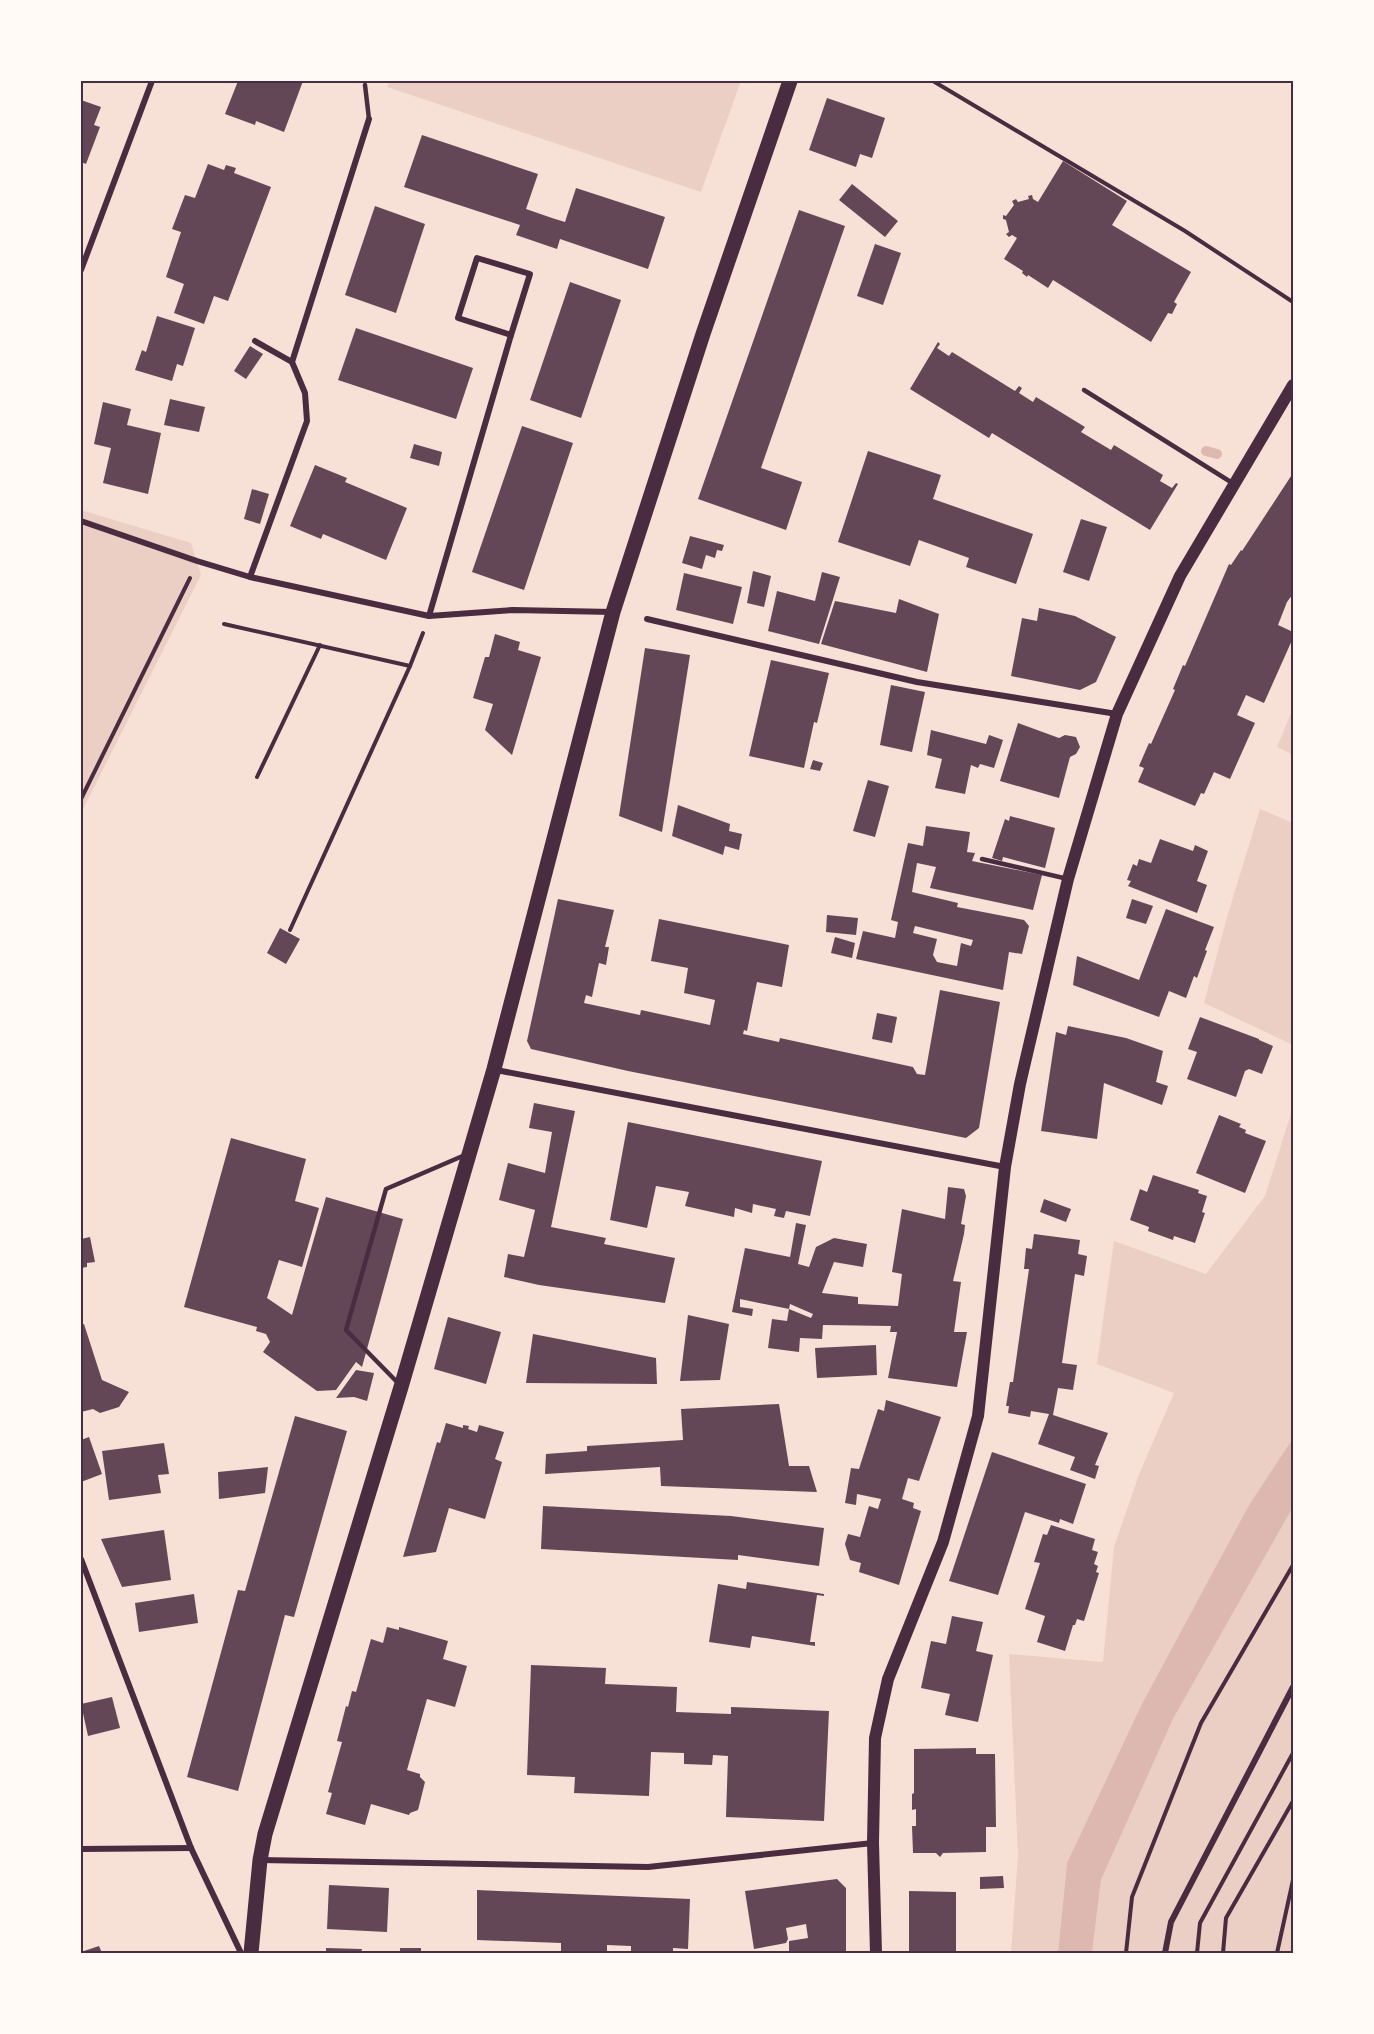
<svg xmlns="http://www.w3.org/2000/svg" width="1374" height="2034" font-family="Arial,sans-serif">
	<rect width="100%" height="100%" fill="#f7e1d7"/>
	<g fill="#ebcfc5">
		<polygon points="390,81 741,81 701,192 387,87"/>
		<polygon points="81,510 191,543 201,575 81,813"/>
		<polygon points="1293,708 1293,755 1277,747"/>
		<polygon points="1260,809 1293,823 1293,1045 1204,1003 1227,917"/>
		<polygon points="1293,1107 1293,1438 1249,1505 1067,1863 1058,1953 1011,1953 1018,1855 1009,1654 1103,1662 1114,1547 1140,1472 1174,1393 1097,1364 1114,1241 1206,1274 1265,1196"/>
		<polygon points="1293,1507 1293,1953 1092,1953 1101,1880 1173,1719"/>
	</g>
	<polygon fill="#dcb8b0" points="1293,1438 1293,1507 1173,1719 1101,1880 1092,1953 1058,1953 1067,1863 1142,1704 1249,1505"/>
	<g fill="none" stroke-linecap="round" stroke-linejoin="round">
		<polyline stroke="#dcb8b0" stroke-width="10" points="1206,451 1217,454"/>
	</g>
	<g fill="#644757" fill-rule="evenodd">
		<polygon points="238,81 303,81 284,132 256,121 255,125 225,114"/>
		<polygon points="827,98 885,118 872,158 860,154 856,167 809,150"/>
		<polygon points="81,100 101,107 94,125 100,127 86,164 81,162"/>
		<polygon points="422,135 538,174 526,209 552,218 565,222 576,188 665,217 648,269 560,239 557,249 516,235 520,225 404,187"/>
		<polygon points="1063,161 1127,201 1112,225 1191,272 1174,302 1177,304 1172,314 1168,313 1151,342 1053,280 1048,288 1028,275 1027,277 1022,273 1023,271 1004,259 1017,238 1012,235 1009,237 1006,234 1009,232 1006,220 1003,219 1003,215 1006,216 1014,205 1012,201 1016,199 1018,202 1029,199 1028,196 1032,195 1033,199 1038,202"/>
		<polygon points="208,164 224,170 226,165 236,168 234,173 271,187 228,301 214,296 204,324 174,313 184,284 166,277 181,232 172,229 185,195 195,198"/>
		<polygon points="852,184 898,221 885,237 839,200"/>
		<polygon points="375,206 425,224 396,313 345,295"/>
		<polygon points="799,210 845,226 761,468 802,482 786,530 698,499"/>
		<polygon points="875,244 901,253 883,305 857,296"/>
		<polygon points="570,282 621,300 581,418 530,400"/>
		<polygon points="157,316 195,328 183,366 177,364 172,381 135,370 142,350 146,352"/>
		<polygon points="356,328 473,368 456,419 338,380"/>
		<polygon points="938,342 940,344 937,348 949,356 952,352 1015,391 1019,386 1022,388 1019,393 1033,402 1036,397 1085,427 1081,432 1111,450 1114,445 1163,475 1160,481 1172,488 1176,483 1178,484 1150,530 992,433 989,438 910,389"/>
		<polygon points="250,346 263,354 246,379 234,371"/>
		<polygon points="170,399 205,407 199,432 164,425"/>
		<polygon points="103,402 131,409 127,425 161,433 148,494 103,483 111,448 94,444"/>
		<polygon points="522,426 573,443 524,590 472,572"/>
		<polygon points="414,444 442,452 439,466 410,458"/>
		<polygon points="868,451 941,475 933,499 1033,534 1016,584 966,567 969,558 919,540 910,566 838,542"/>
		<polygon points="315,465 347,478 345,482 407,508 386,560 323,534 321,539 290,526"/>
		<polygon points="1293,473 1293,594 1287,602 1278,625 1293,632 1293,638 1264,703 1246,695 1237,715 1255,723 1230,779 1214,772 1204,794 1201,793 1195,806 1138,782 1144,768 1139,766 1149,743 1151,744 1175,690 1173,689 1183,665 1185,666 1229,564 1231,565 1241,550 1242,551"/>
		<polygon points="252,489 269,494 260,524 244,519"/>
		<polygon points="1081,519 1107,527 1089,581 1063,572"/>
		<polygon points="690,536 724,545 722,551 717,550 715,558 706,555 702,569 682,563"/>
		<polygon points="753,571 771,576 764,607 747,603"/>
		<polygon points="822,572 840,577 819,644 768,631 777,591 815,601"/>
		<polygon points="684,573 742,587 733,624 676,610"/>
		<polygon points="899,599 939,614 927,672 821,644 835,601 896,613"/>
		<polygon points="1039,608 1075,616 1116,637 1096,682 1080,690 1011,676 1022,618 1037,621"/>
		<polygon points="495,634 520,642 518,650 541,657 512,755 485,730 493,704 473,698 485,657 489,657"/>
		<polygon points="645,648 690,655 662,832 619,816"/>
		<polygon points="771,660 829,673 817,723 814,722 804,768 749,756"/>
		<polygon points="891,685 925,692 912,752 880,745"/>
		<polygon points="1018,723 1059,738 1065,735 1076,737 1080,747 1076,754 1070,757 1059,798 1000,781"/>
		<polygon points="931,730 986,744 989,735 1003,740 994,768 980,764 978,768 971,765 965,794 935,788 942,759 927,755"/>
		<polygon points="813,760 823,763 820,771 810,769"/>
		<polygon points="868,780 889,786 875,837 853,831"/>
		<polygon points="678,805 730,824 729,831 742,834 739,850 725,846 723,855 672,836"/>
		<polygon points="1010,816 1055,828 1045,868 1003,857 1002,861 992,858 1005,819 1009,821"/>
		<path d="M926 826 970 832 967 852 975 853 972 861 1042 875 1033 910 930 888 936 867 917 863 912 892 958 903 957 907 1024 920 1029 926 1022 954 1009 952 1003 990 856 959 863 931 895 938 898 922 891 920 908 843 923 846ZM915 926 973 940 971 946 961 943 957 966 937 962 933 955 937 939 913 933Z"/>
		<polygon points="1160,839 1193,851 1195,845 1208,851 1197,881 1207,885 1197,913 1128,886 1131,881 1127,880 1133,864 1137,866 1139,859 1151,863"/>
		<polygon points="558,899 614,910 605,947 609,947 606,965 599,963 592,997 586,995 584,1003 640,1015 641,1010 710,1025 715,1000 684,993 688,968 651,961 659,919 789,945 782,987 757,982 747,1031 744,1030 743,1034 779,1042 780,1038 913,1067 917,1074 925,1075 940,990 1000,1002 979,1128 966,1138 628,1071 531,1049 527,1041"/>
		<polygon points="1132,899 1153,906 1146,924 1126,918"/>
		<polygon points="1166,909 1214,927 1205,950 1207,951 1197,978 1194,976 1186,998 1169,991 1159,1017 1073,985 1077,956 1139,980"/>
		<polygon points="827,915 858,918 856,935 826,932"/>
		<polygon points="280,928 300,939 286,964 267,953"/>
		<polygon points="835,937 855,943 852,958 831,953"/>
		<polygon points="877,1013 897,1017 892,1043 872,1039"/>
		<polygon points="1200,1017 1259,1039 1259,1040 1273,1046 1262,1074 1249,1069 1245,1071 1236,1097 1187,1079 1197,1052 1188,1049"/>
		<polygon points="1068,1026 1126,1038 1163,1051 1156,1082 1168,1086 1162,1105 1104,1083 1097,1139 1041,1131 1056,1032 1066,1035"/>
		<polygon points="534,1103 575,1111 551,1227 606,1238 604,1244 675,1258 665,1303 539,1285 504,1277 508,1254 524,1257 535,1210 499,1200 508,1163 545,1173 552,1132 529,1128"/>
		<polygon points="1219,1115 1241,1124 1239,1127 1246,1130 1245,1133 1266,1141 1245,1193 1196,1173"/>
		<polygon points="628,1122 822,1161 810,1216 786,1211 784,1218 774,1216 776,1209 753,1204 752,1213 735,1208 734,1217 685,1206 689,1192 656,1186 647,1228 610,1220"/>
		<polygon points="231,1138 306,1159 295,1201 319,1208 302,1267 279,1260 267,1298 292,1315 326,1197 403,1219 362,1367 356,1362 336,1390 317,1391 263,1352 270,1342 266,1334 256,1331 257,1327 184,1307"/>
		<polygon points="1153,1175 1199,1190 1198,1193 1207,1196 1202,1212 1205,1213 1195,1243 1174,1236 1173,1240 1148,1231 1149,1227 1130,1220 1140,1189 1147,1192"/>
		<polygon points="948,1187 964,1189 966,1196 961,1224 965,1225 964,1234 953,1281 961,1282 954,1332 967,1332 957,1387 888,1378 897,1332 890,1332 891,1326 823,1325 822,1339 800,1338 799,1352 768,1348 772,1319 787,1321 789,1309 811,1318 813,1314 790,1304 789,1309 740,1299 740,1307 753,1309 752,1316 732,1312 745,1248 790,1257 796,1223 806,1225 798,1264 809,1267 816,1247 834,1238 867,1244 863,1267 834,1262 822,1293 858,1297 858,1304 898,1306 902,1274 892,1272 902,1209 945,1219"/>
		<polygon points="1044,1199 1071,1209 1066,1222 1040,1212"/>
		<polygon points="1034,1234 1080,1240 1078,1254 1087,1256 1084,1276 1075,1274 1062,1363 1077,1365 1073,1390 1058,1388 1053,1415 1108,1433 1095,1465 1099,1466 1095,1479 1070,1470 1075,1457 1038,1444 1049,1414 1031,1411 1030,1417 1008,1413 1009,1406 1006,1406 1010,1382 1013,1382 1029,1269 1024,1269 1026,1248 1032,1249"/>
		<polygon points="90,1237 95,1262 87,1263 87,1267 81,1268 81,1239"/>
		<polygon points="688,1315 729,1324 720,1380 680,1381"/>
		<polygon points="448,1317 501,1332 486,1384 434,1369"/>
		<polygon points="84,1324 102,1380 129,1392 119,1407 100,1413 93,1409 81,1412 81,1325"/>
		<polygon points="533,1334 656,1358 657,1384 526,1383"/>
		<polygon points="876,1345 877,1375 817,1378 815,1348"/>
		<polygon points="356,1370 374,1373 367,1401 354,1397 336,1398"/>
		<polygon points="886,1400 941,1417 919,1481 908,1478 902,1499 914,1503 913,1508 921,1511 899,1585 859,1572 861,1563 850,1560 845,1544 848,1534 860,1537 869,1506 878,1509 881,1499 857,1494 856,1505 845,1503 851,1468 859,1469 878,1409 884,1411"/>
		<polygon points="779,1404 789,1466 809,1466 817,1492 661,1486 660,1467 545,1474 546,1454 587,1451 587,1446 683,1440 681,1409"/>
		<polygon points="295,1416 347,1431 294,1617 285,1615 238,1791 187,1777 238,1590 245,1591"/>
		<polygon points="446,1423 463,1428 463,1425 469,1426 468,1429 477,1432 479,1425 504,1432 495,1459 502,1462 485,1519 449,1508 436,1552 403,1557 437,1442 440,1443"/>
		<polygon points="89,1437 102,1474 81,1482 81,1440"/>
		<polygon points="164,1443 169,1474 158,1475 161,1493 109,1500 102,1451"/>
		<polygon points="992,1452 1086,1484 1073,1524 1060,1519 1059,1523 1025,1512 998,1595 949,1581"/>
		<polygon points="268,1467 265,1493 219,1499 218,1472"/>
		<polygon points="543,1506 731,1516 824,1528 819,1566 738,1555 738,1560 541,1549"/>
		<polygon points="1051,1525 1095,1539 1092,1550 1098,1552 1094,1564 1098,1566 1096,1572 1099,1573 1084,1621 1077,1619 1075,1625 1073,1625 1065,1651 1037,1642 1045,1616 1025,1609 1040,1563 1034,1562 1043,1534 1047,1535"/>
		<polygon points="164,1530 171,1580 122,1587 101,1539"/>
		<polygon points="747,1582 824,1594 824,1596 817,1595 810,1642 815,1642 815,1646 752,1636 750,1648 709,1642 718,1584 746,1589"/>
		<polygon points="194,1594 198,1623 139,1632 135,1603"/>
		<polygon points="952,1616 983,1622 976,1651 993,1655 978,1722 945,1715 950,1694 921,1688 931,1641 946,1644"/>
		<polygon points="387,1627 399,1630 399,1627 448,1641 443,1659 467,1666 455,1707 427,1699 407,1770 420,1774 420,1777 425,1782 418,1810 410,1813 409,1815 371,1804 365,1825 326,1814 332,1793 328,1792 342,1742 337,1741 346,1706 348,1707 352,1691 356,1692 371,1639 383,1643"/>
		<polygon points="531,1665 606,1668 605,1684 677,1687 676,1712 731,1714 731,1707 829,1711 824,1821 726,1817 728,1756 713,1755 712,1765 684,1764 684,1753 651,1752 649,1796 574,1793 575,1777 527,1775"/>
		<polygon points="112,1697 120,1728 88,1736 81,1704"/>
		<polygon points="976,1748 976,1754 995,1754 996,1827 986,1827 986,1852 943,1853 940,1857 936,1853 913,1853 912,1826 916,1826 916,1809 912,1810 912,1794 914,1793 914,1749"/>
		<polygon points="1003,1876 1004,1888 980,1889 980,1877"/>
		<polygon points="837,1879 846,1888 846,1953 789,1953 789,1941 808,1938 806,1924 786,1928 788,1939 786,1943 754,1949 745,1891"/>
		<polygon points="329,1885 389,1888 387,1932 327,1929"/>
		<polygon points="477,1890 690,1899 688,1949 673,1948 673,1953 631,1952 631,1946 607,1945 607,1953 561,1953 561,1943 477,1940"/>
		<polygon points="909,1891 956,1892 956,1953 909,1953"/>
		<polygon points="99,1946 102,1953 81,1953 81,1952"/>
		<polygon points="326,1948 362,1949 361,1953 326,1953"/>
		<rect x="400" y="1948" width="21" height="5"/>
	</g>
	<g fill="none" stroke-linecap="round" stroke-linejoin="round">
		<g stroke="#4a2c40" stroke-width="4">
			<polyline points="933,81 1185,231 1293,302"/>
			<polyline points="224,624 410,666"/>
			<polyline points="257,777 320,645"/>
			<polyline points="81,799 190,578"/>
			<polyline points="290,930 410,666 423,633"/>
			<polyline points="1126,1953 1132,1897 1201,1723 1293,1565"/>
			<polyline points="1197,1953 1200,1923 1293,1753"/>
			<polyline points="1223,1953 1226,1918 1293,1801"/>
			<polyline points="1277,1953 1293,1880"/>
		</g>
		<g stroke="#4a2c40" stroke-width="4.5">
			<polyline points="365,85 369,119"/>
			<polyline points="1084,390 1234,484"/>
			<polyline points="982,859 1068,879"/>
			<polyline points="398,1383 346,1330 386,1189 465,1155"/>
		</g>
		<g stroke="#4a2c40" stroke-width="6">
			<polygon points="477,258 530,274 511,335 458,318"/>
			<polyline points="81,270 152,81"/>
			<polyline points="255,341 292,362"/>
			<polyline points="81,521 197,561 250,577 429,616 513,610 613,612"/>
			<polyline points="250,577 307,421 305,393 292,362 369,119"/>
			<polyline points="429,616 511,335"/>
			<polyline points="647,619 917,682 1117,714"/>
			<polyline points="496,1070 1005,1167"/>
			<polyline points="81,1559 191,1848 241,1953"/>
			<polyline points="81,1849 191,1848"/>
			<polyline points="260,1860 648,1867 873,1843"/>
			<polyline points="1165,1953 1171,1922 1293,1687"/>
		</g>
		<polyline stroke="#4a2c40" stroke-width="12" points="876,1953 873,1843 875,1738 888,1679 943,1542 978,1416 1005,1167 1020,1084 1068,879 1117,714 1180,576 1293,385"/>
		<polyline stroke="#4a2c40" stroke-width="15" points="251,1953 260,1860 265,1834 401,1387 494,1069 613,612 703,334 790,81"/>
	</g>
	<rect width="1374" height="2034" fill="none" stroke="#fffaf5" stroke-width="165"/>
	<rect x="82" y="82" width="1210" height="1870" fill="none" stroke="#4a2c40" stroke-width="2"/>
</svg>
